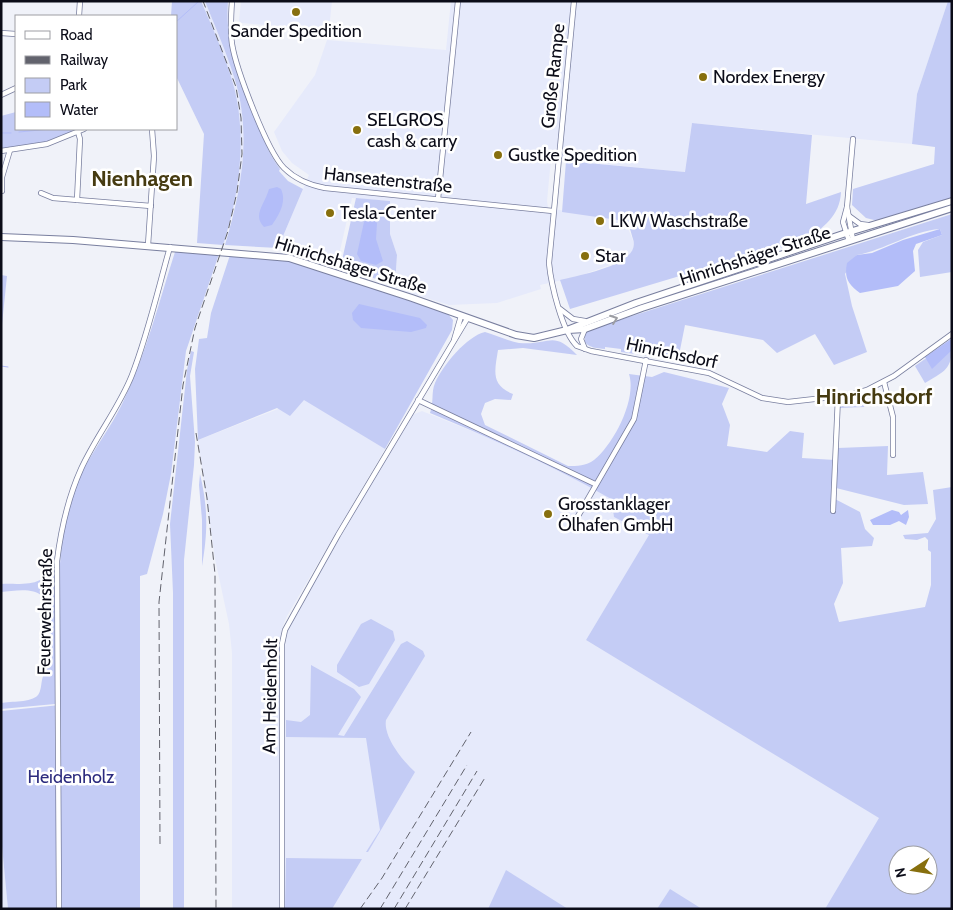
<svg xmlns="http://www.w3.org/2000/svg" width="953" height="910" font-family="Cabin,sans-serif">
	<rect width="100%" height="100%" fill="#f0f2f9"/>
	<g fill="#e6eafb">
		<polygon points="201,1 205,1 231,66 241,105 244,127 241,179 223,249 221,249 240,164 240,120 232,81"/>
		<polygon points="241,1 332,1 329,30 242,23 239,21"/>
		<polygon points="451,1 948,1 917,94 912,144 692,123 685,172 551,159 547,201 548,208 625,221 634,243 633,253 627,259 576,277 540,285 541,289 497,303 449,305 404,291 395,284 397,255 390,234 390,201 352,198 336,268 278,248 309,175 292,163 282,151 274,132 315,75 327,40 446,50"/>
		<polygon points="304,399 385,449 287,616 282,628 279,644 279,909 232,909 232,653 229,624 215,559 198,440"/>
		<polygon points="422,411 516,449 573,477 611,499 614,517 650,535 586,640 880,818 825,909 284,909 285,648 287,634 292,620 391,449 412,415"/>
		<polygon points="1,836 8,909 1,909"/>
	</g>
	<g fill="#c4ccf5" fill-rule="evenodd">
		<path d="M172 1H201C212 27 224 53 232 80 248 133 240 193 223 245L197 243 204 134 176 76V16H171Z"/>
		<path d="M205 1H228C225 44 238 78 254 117 262 135 268 153 280 169L279 171 288 181 303 189 278 248 225 245C241 191 252 136 235 80 227 53 215 27 205 1Z"/>
		<polygon points="948,1 952,1 952,198 878,221 866,218 852,205 853,189 934,164 935,147 912,144 917,94"/>
		<polygon points="16,112 16,129 78,129 40,144 1,149 1,116"/>
		<path d="M692 123 812 135 806 204 841 192C840 216 823 228 805 240L693 276 683 275 570 309 560 280C579 275 642 265 633 239 631 233 630 225 625 221L562 212 566 161 685 172Z"/>
		<polygon points="356,198 390,201 390,234 397,255 395,284 340,269"/>
		<path d="M952 214V272L920 277 918 250 923 242 942 235 940 229C911 231 885 250 857 255L845 274 852 306 867 352 834 365 815 334 777 353 763 340 685 325 678 360 621 352V349L605 347V349C597 348 589 348 585 342V334L588 330Z"/>
		<path d="M181 251 219 254 186 351 171 474 163 514 147 574 140 576V909H8L1 836V711L60 705C59 637 53 568 70 502 80 465 107 436 123 402 146 354 159 302 175 252Z"/>
		<polygon points="230,255 290,260 448,314 453,320 452,330 385,449 304,400 290,416 277,408 198,440 195,369 199,339 207,338 211,313"/>
		<polygon points="1,275 7,276 1,334"/>
		<path d="M485 332C496 335 508 341 519 343 550 346 552 329 577 355L523 348 498 350C495 370 490 385 513 394L511 400 495 399 485 403 481 414 485 425 568 466C577 466 586 466 594 460 614 444 637 399 629 374L652 377 664 372 729 388 722 404 730 425 727 446 767 452 790 431 804 433 802 458 835 460 838 448 888 446 887 475 923 472 928 504 904 505 836 488 835 499 860 512 865 529 874 538 872 546 841 548 843 583 834 604 839 622 925 607 931 585V552L928 550V540L925 537 917 540 905 539 903 535 928 533 936 519 933 490 952 487V909H825L879 818 586 640 649 535 614 517 611 499C552 465 492 439 430 413 434 403 431 392 435 383 443 365 467 336 485 332ZM898 855H928V885H898Z"/>
		<path d="M952 340C952 368 949 369 925 383L915 366Z"/>
		<polygon points="191,351 194,352 190,376 195,442 194,465 184,560 184,909 173,909 173,593 170,524 187,370"/>
		<polygon points="867,393 864,407 840,408 841,399"/>
		<path d="M200 474C208 508 208 531 202 566V520L199 485Z"/>
		<path d="M52 559 55 560V704L1 709V703C11 701 31 703 38 695 41 691 41 685 42 680 48 661 59 612 42 596 33 587 13 591 1 592V584C26 583 47 589 52 559Z"/>
		<polygon points="371,619 393,631 395,640 369,684 359,687 337,672 337,665 361,624"/>
		<path d="M407 641 423 651 425 656 386 720C383 737 403 761 415 772L368 852H366L380 830 366 738 286 737V720L301 722 310 715 311 665 354 689 361 697 338 735 344 736 401 644Z"/>
		<polygon points="286,858 362,859 332,909 285,909"/>
		<polygon points="506,870 568,909 488,909"/>
		<polygon points="670,889 702,909 657,909"/>
	</g>
	<g fill="#b3bdf9">
		<path d="M277 187 281 189C287 202 279 215 272 225L264 227C252 215 265 204 269 189Z"/>
		<polygon points="371,218 377,223 376,239 383,261 376,265 361,261 357,254 364,222"/>
		<path d="M940 229 942 235 916 244 913 251 915 271 898 286 860 293C848 284 844 278 847 263L857 255 872 253 903 240Z"/>
		<polygon points="359,304 420,318 427,325 426,328 411,332 361,328 353,320 352,313"/>
		<polygon points="951,339 952,350 932,369 925,357"/>
		<polygon points="892,510 899,512 901,515 908,510 909,517 906,525 899,521 890,525 873,525 870,520"/>
	</g>
	<g fill="none" stroke-linecap="round" stroke-linejoin="round">
		<g stroke="#b3bdf9" stroke-width="1">
			<polyline points="176,22 198,2"/>
			<polyline points="19,132 50,129"/>
			<polyline points="1,133 11,133"/>
			<polyline points="1,366 8,367"/>
		</g>
		<g stroke="#797f9f" stroke-width="6">
			<g id="minor">
				<path d="M232 1C231 15 230 30 232 44 236 69 267 151 284 168 296 180 309 185 325 188L553 211"/>
				<path d="M574 1 549 263C551 284 562 332 577 346L591 351 709 373 762 398 788 402 850 395 867 390 894 376 952 334"/>
				<polyline points="79,16 80,1"/>
				<polyline points="1,33 16,34"/>
				<polyline points="1,95 16,88"/>
				<polyline points="1,151 47,144 84,129"/>
				<polyline points="2,191 2,177 10,150"/>
				<polyline points="41,193 53,198 151,206"/>
				<polyline points="438,199 458,1"/>
				<polyline points="77,200 80,139 78,132"/>
				<polyline points="847,207 853,240"/>
				<polyline points="849,216 860,224 868,225"/>
				<polyline points="849,241 843,222 847,207 853,139"/>
				<polyline points="148,245 154,156 152,129"/>
				<polyline points="560,309 573,319 585,321"/>
				<polyline points="585,329 581,339 585,349"/>
				<polyline points="454,340 461,316"/>
				<polyline points="884,382 893,417 893,455"/>
				<polyline points="418,400 595,484"/>
				<polyline points="833,511 838,397"/>
				<polyline points="574,523 634,419 646,360"/>
				<path d="M59 909 57 561C61 529 68 498 81 469 96 436 119 408 132 375 148 334 158 289 170 247"/>
				<polyline points="282,909 282,644 285,630 338,535 467,319"/>
			</g>
		</g>
		<g stroke="#797f9f" stroke-width="8">
			<g id="secondary">
				<polyline points="1,237 73,240 289,258 412,298 516,335 534,338 567,330 636,303 846,233 952,201"/>
				<polyline points="568,330 585,329 642,308 952,208"/>
			</g>
		</g>
		<use href="#minor" stroke="#fff" stroke-width="4.5"/>
		<use href="#secondary" stroke="#fff" stroke-width="6"/>
		<g stroke="#62636d" stroke-width="1" stroke-dasharray="8 4" stroke-linecap="butt">
			<polyline points="196,433 207,498 215,574 216,909"/>
			<polyline points="160,844 159,602 183,385 195,328 228,231 237,192 242,154 241,118 236,87 203,1"/>
			<polyline points="360,909 382,878 471,732"/>
			<polyline points="380,909 467,765"/>
			<polyline points="394,909 477,771"/>
			<polyline points="405,909 486,776"/>
		</g>
	</g>
	<defs><path id="oneway-chevron" d="M-2-3.5L2.5 0L-2 3.5" fill="none" stroke-width="1.6" stroke-linecap="round" stroke-linejoin="round" transform="scale(1.25)"/></defs>
	<use stroke="#9d9ea3" href="#oneway-chevron" transform="translate(614 319) rotate(-20)"/>
	<g fill="#876f0e" stroke="#fff" stroke-width="2">
		<circle cx="296" cy="12" r="5"/>
		<circle cx="703" cy="77" r="5"/>
		<circle cx="357" cy="130" r="5"/>
		<circle cx="498" cy="155" r="5"/>
		<circle cx="330" cy="213" r="5"/>
		<circle cx="600" cy="221" r="5"/>
		<circle cx="585" cy="256" r="5"/>
		<circle cx="548" cy="514" r="5"/>
	</g>
	<g text-anchor="middle" dominant-baseline="central" stroke-width="5" stroke-linejoin="round" paint-order="stroke">
		<g font-size="18" fill="#0b0c18" stroke="#fff" text-anchor="start">
			<text x="296" y="31" text-anchor="middle">Sander Spedition</text>
			<text x="713" y="77">Nordex Energy</text>
			<text x="367" y="120">SELGROS<tspan x="367" dy="21">cash &amp; carry</tspan></text>
			<text x="508" y="155">Gustke Spedition</text>
			<text x="340" y="213">Tesla-Center</text>
			<text x="610" y="221">LKW Waschstraße</text>
			<text x="595" y="256">Star</text>
			<text x="558" y="504">Grosstanklager<tspan x="558" dy="21">Ölhafen GmbH</tspan></text>
		</g>
		<g font-size="18" fill="#0b0c18" stroke="#fff">
			<text transform="translate(553 76) rotate(-84)">Große Rampe</text>
			<text transform="translate(388 180) rotate(6)">Hanseatenstraße</text>
			<text transform="translate(755 256) rotate(-18)">Hinrichshäger Straße</text>
			<text transform="translate(351 265) rotate(17)">Hinrichshäger Straße</text>
			<text transform="translate(672 353) rotate(12)">Hinrichsdorf</text>
			<text transform="translate(45 612) rotate(-89)">Feuerwehrstraße</text>
			<text transform="translate(270 696) rotate(-89)">Am Heidenholt</text>
		</g>
		<g font-size="18" fill="#2c2b7e" stroke="#fff">
			<text x="71" y="777">Heidenholz</text>
		</g>
		<g font-size="22" font-weight="bold" fill="#463b11" stroke="#fff">
			<text x="142" y="178">Nienhagen</text>
			<text x="874" y="396">Hinrichsdorf</text>
		</g>
	</g>
	<rect width="953" height="910" fill="none" stroke="#0b0c18" stroke-width="5"/>
	<rect x="15" y="15" width="162" height="115" fill="#ffffff" stroke="#9d9ea3"/>
	<rect x="25" y="31" width="25" height="8" fill="#ffffff" stroke="#9d9ea3"/>
	<text x="60" y="40" font-size="15" fill="#0b0c18">Road</text>
	<rect x="25" y="56" width="25" height="8" fill="#62636d" stroke="#9d9ea3"/>
	<text x="60" y="65" font-size="15" fill="#0b0c18">Railway</text>
	<rect x="25" y="78" width="25" height="15" fill="#c4ccf5" stroke="#9d9ea3"/>
	<text x="60" y="90" font-size="15" fill="#0b0c18">Park</text>
	<rect x="25" y="102" width="25" height="15" fill="#b3bdf9" stroke="#9d9ea3"/>
	<text x="60" y="115" font-size="15" fill="#0b0c18">Water</text>
	<g transform="translate(913 870) rotate(258)"><circle r="24" fill="#ffffff" stroke="#9d9ea3"/>
	<path d="M0-4L9 19L0 12L-9 19Z" fill="#876f0e"/>
	<text y="-8" font-size="14" font-weight="bold" text-anchor="middle" fill="#0b0c18">N</text>
	</g>
</svg>
